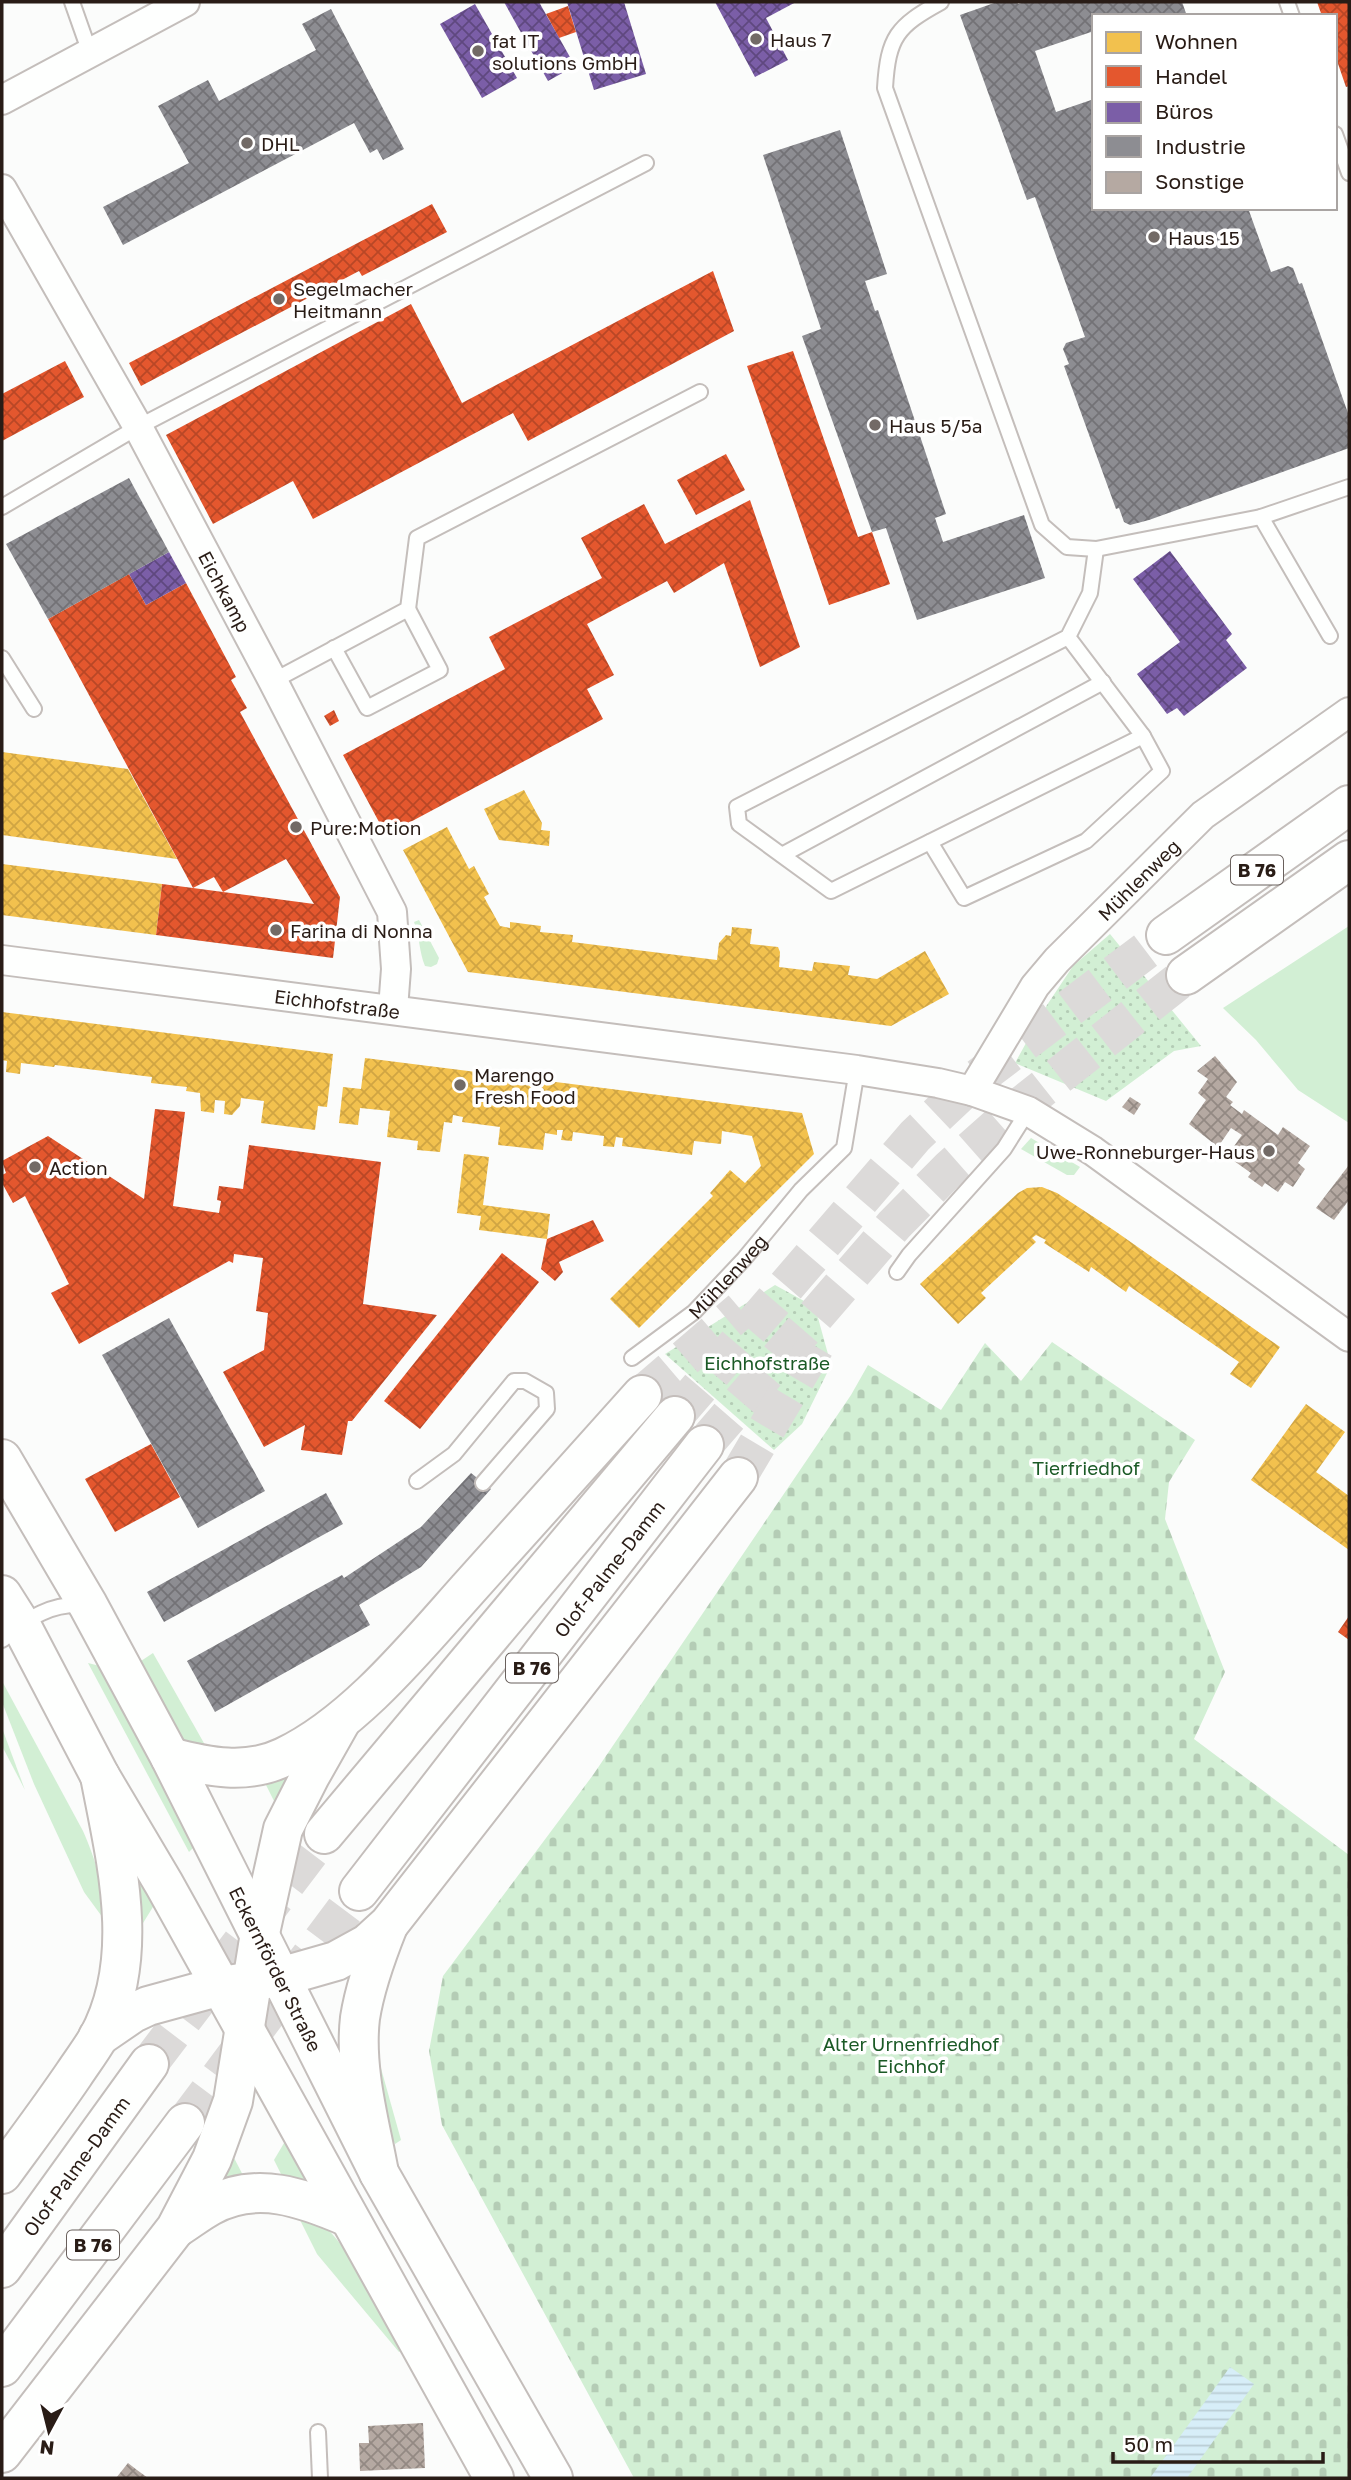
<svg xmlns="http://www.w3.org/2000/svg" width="1351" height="2480" font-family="'Golos Text',sans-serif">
	<defs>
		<pattern id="cemetery-stones" width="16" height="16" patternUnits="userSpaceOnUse" patternTransform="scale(1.75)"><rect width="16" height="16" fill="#d2efd4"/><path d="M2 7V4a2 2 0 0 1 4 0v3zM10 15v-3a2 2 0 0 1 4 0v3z" fill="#b4ccb5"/></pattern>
		<pattern id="park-dots" width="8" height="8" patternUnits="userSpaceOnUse" patternTransform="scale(1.75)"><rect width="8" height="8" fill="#d2efd4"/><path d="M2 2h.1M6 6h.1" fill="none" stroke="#b4ccb5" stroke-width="1.8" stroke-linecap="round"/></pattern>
		<pattern id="water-rules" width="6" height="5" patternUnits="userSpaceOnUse" patternTransform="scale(1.75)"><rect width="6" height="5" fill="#d7eef8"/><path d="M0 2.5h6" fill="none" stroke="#b9ccd4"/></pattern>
		<pattern id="homes-cross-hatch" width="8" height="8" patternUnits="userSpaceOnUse" patternTransform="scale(1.75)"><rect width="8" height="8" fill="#f2c14e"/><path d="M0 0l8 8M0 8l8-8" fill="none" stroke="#d0a543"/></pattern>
		<pattern id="shops-cross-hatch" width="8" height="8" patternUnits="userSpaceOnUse" patternTransform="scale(1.75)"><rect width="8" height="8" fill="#e4572e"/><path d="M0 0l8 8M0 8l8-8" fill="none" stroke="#b94726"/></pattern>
		<pattern id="offices-cross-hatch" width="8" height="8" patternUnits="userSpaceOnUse" patternTransform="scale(1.75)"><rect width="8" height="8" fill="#7b5ea7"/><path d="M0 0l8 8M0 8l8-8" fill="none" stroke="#5f487f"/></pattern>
		<pattern id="industry-cross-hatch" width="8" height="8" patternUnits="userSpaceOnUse" patternTransform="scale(1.75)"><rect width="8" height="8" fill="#8d8d92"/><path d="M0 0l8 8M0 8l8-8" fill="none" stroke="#737276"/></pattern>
		<pattern id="building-cross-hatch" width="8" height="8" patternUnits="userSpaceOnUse" patternTransform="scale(1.75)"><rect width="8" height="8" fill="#b5a9a2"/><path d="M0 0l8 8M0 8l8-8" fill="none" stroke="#938983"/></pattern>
	</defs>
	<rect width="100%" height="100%" fill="#fbfcfb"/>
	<g fill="#d2efd4">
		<path d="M419 920 439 958 437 964 431 967 425 966C419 952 420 937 414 922Z"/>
		<polygon points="1349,926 1349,1123 1298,1090 1256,1040 1223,1008"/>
		<polygon points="1031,1138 1080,1167 1074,1175 1067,1175 1021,1149"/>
		<polygon points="153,1653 209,1752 184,1742 171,1725 138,1663"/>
		<polygon points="88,1663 104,1667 198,1843 189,1852"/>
		<path d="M2 1681 83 1831C97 1863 102 1883 103 1918L84 1892 34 1784 2 1702Z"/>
		<polygon points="2,1728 25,1790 2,1746"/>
		<polygon points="294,1771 281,1815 265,1783"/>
		<polygon points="141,1882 156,1902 140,1928 136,1885"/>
		<polygon points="377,2054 401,2140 395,2144 386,2125"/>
		<polygon points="287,2138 312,2186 286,2184 274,2160"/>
		<polygon points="232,2154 247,2183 216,2191"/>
		<path d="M298 2216C306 2219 316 2222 323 2226 347 2241 387 2323 402 2350L399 2352 317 2254Z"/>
	</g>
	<polygon fill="url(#cemetery-stones)" points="1052,1342 1195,1440 1169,1482 1165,1519 1225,1672 1194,1739 1349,1855 1349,2478 634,2478 442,2125 429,2051 443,1976 593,1775 851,1395 868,1365 941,1410 985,1343 1021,1381"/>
	<g fill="url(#park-dots)">
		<polygon points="1110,934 1201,1046 1174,1051 1106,1101 1015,1063 1047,1005 1073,966"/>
		<polygon points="775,1285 815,1307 831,1365 802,1424 774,1450 665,1354"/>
	</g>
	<polygon fill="url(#water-rules)" points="1230,2367 1254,2384 1187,2478 1150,2478"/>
	<g fill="url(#homes-cross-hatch)">
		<polygon points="2,752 128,769 177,859 2,835"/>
		<polygon points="524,790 542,823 541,830 550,831 549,846 499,840 484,809"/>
		<polygon points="447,827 469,869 474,866 489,894 484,897 500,926 510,928 510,922 541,926 540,932 573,935 572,942 717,960 719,943 726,935 731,936 732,927 752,929 750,944 778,947 780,952 779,967 812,971 814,962 850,966 848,975 877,979 925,951 949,994 891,1026 468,972 403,850"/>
		<polygon points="2,864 162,884 156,935 2,915"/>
		<polygon points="2,1012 333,1054 327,1107 318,1106 315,1130 261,1123 264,1101 241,1098 240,1106 232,1115 224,1114 225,1101 215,1100 214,1113 201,1111 200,1093 186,1091 187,1087 151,1083 152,1077 55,1065 54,1067 21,1063 20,1074 6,1072 7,1061 2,1060"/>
		<polygon points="365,1058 802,1113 814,1154 639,1328 610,1299 713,1196 710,1193 730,1170 745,1183 761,1166 752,1136 722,1131 721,1144 694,1141 692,1155 622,1146 623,1138 616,1137 614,1147 603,1146 604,1136 573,1132 572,1141 561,1140 563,1130 557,1130 557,1135 545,1133 543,1150 498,1145 500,1127 462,1122 463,1117 453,1115 452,1123 444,1122 440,1152 417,1150 418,1141 387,1137 390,1111 360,1108 358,1125 339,1123 343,1087 361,1089"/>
		<polygon points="464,1154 489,1157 483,1205 550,1214 547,1239 479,1230 481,1216 457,1213"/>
		<polygon points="1042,1187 1057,1193 1115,1231 1280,1347 1251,1388 1230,1374 1239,1362 1129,1286 1126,1292 1091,1267 1089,1272 1044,1243 1046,1240 1036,1235 1032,1238 1036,1242 981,1293 986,1298 958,1324 920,1284 1018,1193 1027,1188"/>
		<polygon points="1306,1404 1345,1432 1316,1472 1349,1496 1349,1550 1251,1480"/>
	</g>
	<g fill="url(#shops-cross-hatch)" fill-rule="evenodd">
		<polygon points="1317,2 1349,2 1349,86 1346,87 1335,55 1335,16 1322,16"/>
		<polygon points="568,6 576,32 559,38 546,14"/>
		<polygon points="432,204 447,232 362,276 359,271 141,386 129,363"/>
		<polygon points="713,271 734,331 528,441 513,413 313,519 293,481 213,524 166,435 411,304 462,403"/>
		<polygon points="793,351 858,537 872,532 890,584 829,605 747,366"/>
		<polygon points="65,361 84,397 2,441 2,394"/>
		<polygon points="726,454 745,490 696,515 677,480"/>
		<polygon points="750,500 800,647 760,667 724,563 674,593 667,581 587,624 614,675 587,689 603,719 386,835 343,755 505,669 489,637 602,578 581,538 644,504 665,544"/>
		<path d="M129 574 146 605 186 583 236 677 231 680 247 708 240 712 340 897 333 958 156 935 162 884 193 888 48 619ZM286 859 314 904 223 892ZM214 877 223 892 193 888Z"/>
		<polygon points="334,710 339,721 330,726 324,716"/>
		<polygon points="155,1109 185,1112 173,1206 219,1213 221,1201 217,1200 219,1186 243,1189 249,1145 381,1162 363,1304 437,1315 352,1421 348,1421 342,1455 301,1450 305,1425 264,1447 223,1372 264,1350 268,1313 256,1311 263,1258 234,1254 233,1263 229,1261 79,1344 51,1293 69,1284 25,1196 13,1203 2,1183 2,1175 6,1173 2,1161 48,1136 144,1199"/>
		<polygon points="593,1220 604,1241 559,1262 563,1272 555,1281 541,1269 547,1239"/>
		<polygon points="502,1253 539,1282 420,1429 384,1401"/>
		<polygon points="151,1444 180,1497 115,1532 85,1479"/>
		<polygon points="1349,1616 1349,1640 1338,1632"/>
	</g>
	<g fill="url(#offices-cross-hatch)">
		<polygon points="504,2 539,2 575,66 548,81"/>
		<polygon points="567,2 624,2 646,74 594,90"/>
		<polygon points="715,2 796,2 766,18 788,60 755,77"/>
		<polygon points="475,4 517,78 482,98 440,24"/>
		<polygon points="1170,551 1232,634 1226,640 1247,668 1184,716 1177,708 1167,714 1137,674 1180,642 1133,579"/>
		<polygon points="169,552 186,583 146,605 129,574"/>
	</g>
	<g fill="url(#industry-cross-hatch)">
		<polygon points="997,2 1017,2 1018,4 1025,2 1182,2 1187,16 1094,16 1094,31 1035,51 1056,112 1094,99 1094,208 1248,208 1271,272 1288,266 1293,268 1299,284 1302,283 1349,416 1349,448 1149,520 1130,525 1124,522 1119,508 1116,509 1064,366 1069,364 1063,349 1066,343 1085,337 1035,197 1027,200 960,15"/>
		<polygon points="331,9 404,149 383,160 377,149 370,153 354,123 123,245 103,207 189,163 158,106 208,80 219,101 316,50 302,24"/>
		<polygon points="840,130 887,274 865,281 875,311 878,310 946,514 935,518 943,542 1024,515 1045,578 917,620 886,528 872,532 802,336 821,329 763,155"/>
		<polygon points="129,478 169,552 48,619 6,544"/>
		<polygon points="169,1318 265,1491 198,1528 102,1355"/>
		<polygon points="471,1473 491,1489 421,1567 359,1605 370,1625 215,1712 187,1661 342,1575 344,1578 421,1527"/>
		<polygon points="326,1493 343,1524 164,1622 147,1592"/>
	</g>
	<g fill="url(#building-cross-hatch)">
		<polygon points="1215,1056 1237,1082 1226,1097 1233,1102 1230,1105 1242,1114 1244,1110 1278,1135 1283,1127 1310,1146 1298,1163 1305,1169 1293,1187 1285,1182 1278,1192 1265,1183 1262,1187 1248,1177 1251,1173 1227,1156 1242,1135 1231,1128 1218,1147 1189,1124 1206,1100 1198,1093 1208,1079 1197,1071"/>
		<polygon points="1130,1097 1141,1104 1134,1115 1122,1107"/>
		<polygon points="1349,1165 1349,1200 1334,1220 1316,1208"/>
		<polygon points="423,2423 425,2468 360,2471 359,2443 369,2443 368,2426"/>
		<polygon points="128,2463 137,2470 148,2478 116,2478"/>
	</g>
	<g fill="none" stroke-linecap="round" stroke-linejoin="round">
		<g stroke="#dcdad9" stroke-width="38" stroke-dasharray="38 19" stroke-linecap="butt">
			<polyline points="642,1395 741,1310"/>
			<polyline points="675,1416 915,1136 971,1083 1166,935"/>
			<polyline points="704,1445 894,1225 949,1169 1018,1108 1186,975"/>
			<polyline points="738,1477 819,1340"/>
			<polyline points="149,2064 324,1834"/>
			<polyline points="185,2123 359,1891"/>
		</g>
		<g stroke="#c4bebb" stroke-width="18">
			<g id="lane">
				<polyline points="72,2 90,53"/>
				<path d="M941 2C897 26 888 37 885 88L1042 525 1067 547 1096 549 1261 517 1349 487"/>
				<polyline points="1287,2 1292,16"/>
				<polyline points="1335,134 1349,173"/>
				<polyline points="2,507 138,427 646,163"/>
				<polyline points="1261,517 1330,636"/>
				<polyline points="1068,637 1143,736 831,891 739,824 737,807 1068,637 1090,593 1096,549"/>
				<polyline points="334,648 367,708 440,670 408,609"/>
				<polyline points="2,658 34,709"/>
				<polyline points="273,681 408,609 417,538 700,392"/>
				<polyline points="930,842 964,898 1086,841 1162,771 1143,736"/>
				<polyline points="782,855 1103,682"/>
				<polyline points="897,1272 909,1255 1004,1149 1028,1111"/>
				<path id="s1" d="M632 1358 694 1312 744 1259 801 1190 844 1148 857 1070"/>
				<polyline points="417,1481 454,1454 514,1381 525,1381 546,1393 547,1409 483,1483"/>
				<path d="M2 1640C29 1619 48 1603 85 1605"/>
				<polyline points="318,2432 320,2478"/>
			</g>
		</g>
		<g stroke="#c4bebb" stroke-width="32">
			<g id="street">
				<polyline points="2,100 185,2"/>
				<path id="s2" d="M2 189 138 427 273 681 392 912 396 969 393 1009"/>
				<path id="s3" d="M2 960 857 1070 938 1083 972 1091 1028 1111 1093 1151 1349 1337"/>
				<path id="s4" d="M972 1091 1035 986 1057 960 1203 815 1349 712"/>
			</g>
		</g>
		<g stroke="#c4bebb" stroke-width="42">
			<g id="secondary">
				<path id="s5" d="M2 1459 88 1605 170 1757 379 2173 553 2478"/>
				<polyline points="2,1595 21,1625 100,1776 164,1884 494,2478"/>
			</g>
		</g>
		<g stroke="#c4bebb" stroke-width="42">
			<g id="highway">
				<polyline points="1166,935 1349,805"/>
				<polyline points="1186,975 1349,860"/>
				<path d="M170 1757C208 1767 247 1775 284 1757 354 1724 417 1646 468 1589 526 1524 584 1459 642 1395"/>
				<polyline points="324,1834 675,1416"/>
				<path id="s6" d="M359 1891 704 1445"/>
				<polyline points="98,2037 133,2013 148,2006 221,1986 280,1977 336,1961 367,1944 389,1924 738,1477"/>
				<path d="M379 2173C370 2123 354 2069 360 2018 365 1986 376 1956 388 1926"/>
				<path d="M2 2174C26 2141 51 2108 74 2074 82 2062 91 2050 98 2038 142 1958 116 1860 100 1776"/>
				<path d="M178 2227C189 2220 199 2212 210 2206 256 2180 304 2198 348 2217"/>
				<path id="s7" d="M2 2268 149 2064"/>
				<polyline points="2,2367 185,2123"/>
				<polyline points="2,2453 176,2228 212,2159 233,2101 260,1933 283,1829 310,1776 340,1723"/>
			</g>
		</g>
		<use href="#lane" stroke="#fefffe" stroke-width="14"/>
		<use href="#street" stroke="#fefffe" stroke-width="28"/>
		<use href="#secondary" stroke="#fefffe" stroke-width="38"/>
		<use href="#highway" stroke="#fefffe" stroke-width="38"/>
	</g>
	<g fill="#726a66" stroke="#fff" stroke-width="2.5">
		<circle cx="756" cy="39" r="7"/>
		<circle cx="478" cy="51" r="7"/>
		<circle cx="247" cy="143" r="7"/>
		<circle cx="1154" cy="237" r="7"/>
		<circle cx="279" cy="299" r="7"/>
		<circle cx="875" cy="425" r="7"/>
		<circle cx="296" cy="827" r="7"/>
		<circle cx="276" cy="930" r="7"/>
		<circle cx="460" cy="1085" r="7"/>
		<circle cx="1269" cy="1151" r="7"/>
		<circle cx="35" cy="1167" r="7"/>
	</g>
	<g text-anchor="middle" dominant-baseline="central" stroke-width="7" stroke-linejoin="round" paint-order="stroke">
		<g fill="#fff" stroke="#69605c" stroke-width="2">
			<rect x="1231" y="855.5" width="52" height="29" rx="5"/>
			<rect x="506" y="1653.5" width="52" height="29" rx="5"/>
			<rect x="67" y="2230.5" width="52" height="29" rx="5"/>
		</g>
		<g font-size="18" font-weight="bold" fill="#291c16">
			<text x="1257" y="870">B 76</text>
			<text x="532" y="1668">B 76</text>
			<text x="93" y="2245">B 76</text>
		</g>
		<g font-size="19" fill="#291c16" stroke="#fff" text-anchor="start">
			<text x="770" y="39">Haus 7</text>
			<text x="492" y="40">fat IT<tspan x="492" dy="22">solutions GmbH</tspan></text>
			<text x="261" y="143">DHL</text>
			<text x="1168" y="237">Haus 15</text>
			<text x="293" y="288">Segelmacher<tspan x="293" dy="22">Heitmann</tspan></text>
			<text x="889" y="425">Haus 5/5a</text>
			<text x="310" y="827">Pure:Motion</text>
			<text x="290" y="930">Farina di Nonna</text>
			<text x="474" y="1074">Marengo<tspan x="474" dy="22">Fresh Food</tspan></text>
			<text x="1255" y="1151" text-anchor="end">Uwe-Ronneburger-Haus</text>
			<text x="49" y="1167">Action</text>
		</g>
		<g font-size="19" fill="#291c16" stroke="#fff">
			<text stroke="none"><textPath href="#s2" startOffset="460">Eichkamp</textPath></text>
			<text stroke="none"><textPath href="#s4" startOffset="271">Mühlenweg</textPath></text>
			<text stroke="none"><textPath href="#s3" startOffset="338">Eichhofstraße</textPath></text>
			<text stroke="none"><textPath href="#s1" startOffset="126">Mühlenweg</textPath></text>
			<text stroke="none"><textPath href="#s6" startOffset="408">Olof-Palme-Damm</textPath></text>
			<text stroke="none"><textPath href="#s5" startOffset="579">Eckernförder Straße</textPath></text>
			<text stroke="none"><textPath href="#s7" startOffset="126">Olof-Palme-Damm</textPath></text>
		</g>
		<g font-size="19" fill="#1b5a26" stroke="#fff">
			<text x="767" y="1362">Eichhofstraße</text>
			<text x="1086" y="1467">Tierfriedhof</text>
			<text x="911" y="2043">Alter Urnenfriedhof<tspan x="911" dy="22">Eichhof</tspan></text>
		</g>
	</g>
	<rect width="1351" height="2480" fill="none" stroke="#291c16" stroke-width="7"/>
	<rect x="1092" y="14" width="245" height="196" fill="#ffffff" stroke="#a9a4a2" stroke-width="2"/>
	<rect x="1106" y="32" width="35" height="21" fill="#f2c14e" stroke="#a9a4a2" stroke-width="2"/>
	<text x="1155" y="49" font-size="21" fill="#291c16">Wohnen</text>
	<rect x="1106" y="66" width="35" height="21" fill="#e4572e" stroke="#a9a4a2" stroke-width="2"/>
	<text x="1155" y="84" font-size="21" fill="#291c16">Handel</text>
	<rect x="1106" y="102" width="35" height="21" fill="#7b5ea7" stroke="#a9a4a2" stroke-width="2"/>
	<text x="1155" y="119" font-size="21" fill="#291c16">Büros</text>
	<rect x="1106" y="136" width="35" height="21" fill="#8d8d92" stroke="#a9a4a2" stroke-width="2"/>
	<text x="1155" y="154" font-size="21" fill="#291c16">Industrie</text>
	<rect x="1106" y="172" width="35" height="21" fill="#b5a9a2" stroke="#a9a4a2" stroke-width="2"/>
	<text x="1155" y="189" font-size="21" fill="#291c16">Sonstige</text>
	<g transform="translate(49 2431) rotate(187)" stroke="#ffffff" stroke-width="5" paint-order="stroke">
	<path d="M0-5L12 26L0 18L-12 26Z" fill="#291c16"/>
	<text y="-10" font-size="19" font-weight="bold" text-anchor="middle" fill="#291c16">N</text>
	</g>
	<path d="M1113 2452v10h210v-10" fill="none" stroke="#291c16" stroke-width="3.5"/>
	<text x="1124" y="2452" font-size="21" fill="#291c16" stroke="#ffffff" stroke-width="5" paint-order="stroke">50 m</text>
</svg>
